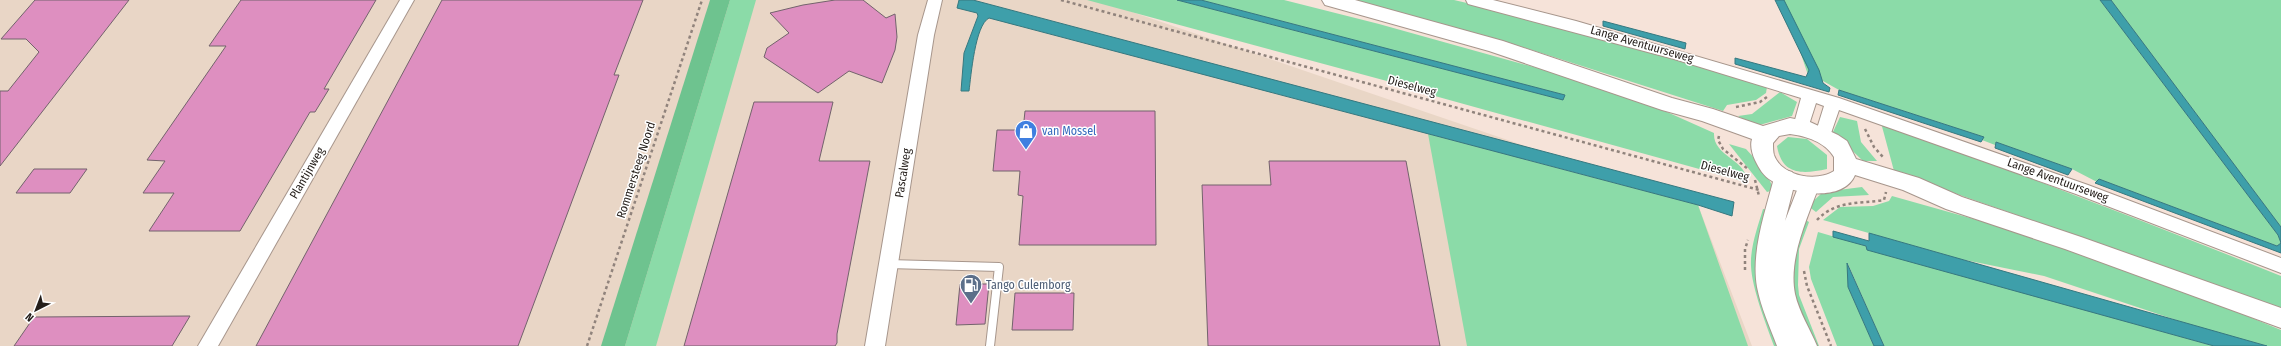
<svg xmlns="http://www.w3.org/2000/svg" width="2281" height="346" font-family="'Fira Sans Condensed',sans-serif">
	<rect width="100%" height="100%" fill="#f6e3d9"/>
	<polygon fill="#e9d6c6" points="0,0 1097,0 1698,205 1752,346 0,346"/>
	<g fill="#8bdba8">
		<polygon points="730,0 756,0 656,346 625,346"/>
		<path d="M1087 0H1177L1563 100 1565 95 1201 0H1284L1379 24 1573 78 1667 112 1714 133C1713 156 1743 158 1747 179L1739 180 1406 88 1398 84Z"/>
		<polygon points="1352,0 1454,0 1549,22 1637,46 1767,87 1766,93 1756,100 1727,105 1723,111 1519,46"/>
		<polygon points="1780,0 2100,0 2278,235 2281,243 2277,246 2099,179 2097,182 2072,169 1996,142 1995,145 1982,140 1984,137 1839,90 1807,72 1790,21"/>
		<polygon points="2111,0 2281,0 2281,227"/>
		<polygon points="1780,92 1797,102 1792,116 1756,126 1738,116 1752,114"/>
		<polygon points="1840,117 1857,121 1861,142 1877,161 1863,161 1833,132"/>
		<path d="M1880 119C2013 173 2148 222 2281 276V310C2153 260 2023 219 1894 171Z"/>
		<polygon points="1428,134 1698,205 1748,346 1467,346"/>
		<path d="M1788 137 1807 139 1827 155V169C1803 174 1782 176 1777 146Z"/>
		<polygon points="1729,144 1746,149 1765,170 1774,190 1767,192"/>
		<polygon points="1862,187 1869,195 1833,197 1816,212 1808,206 1823,192"/>
		<path d="M1892 196C1952 213 2013 229 2072 249 2142 274 2212 301 2281 330V346H2267L2191 325 2044 276 1960 259 1823 220 1840 207 1873 206 1889 201Z"/>
		<path d="M1763 209 1772 210 1782 346H1774C1766 324 1752 289 1751 266 1750 247 1758 226 1763 209Z"/>
		<polygon points="1802,218 1809,222 1799,249 1798,285 1799,295 1819,346 1811,346 1789,293"/>
		<polygon points="1818,232 1866,246 1868,250 2214,346 1884,346 1848,264 1848,287 1874,346 1837,346 1811,279 1809,267"/>
	</g>
	<polygon fill="#6ec38f" points="710,0 730,0 625,346 601,346"/>
	<g fill="#3e9faa" stroke="#36787f">
		<path d="M959 0H973L1734 202 1732 216 1698 205 989 18C975 25 971 76 969 91H961L964 53 978 16 977 13 957 8Z"/>
		<polygon points="1177,0 1201,0 1565,95 1563,100"/>
		<polygon points="1775,0 1784,0 1819,70 1823,83 1830,88 1829,92 1735,64 1735,58 1806,77 1809,70"/>
		<polygon points="2100,0 2111,0 2281,227 2281,253 2095,183 2099,179 2277,246 2281,243 2278,235"/>
		<polygon points="1603,21 1686,43 1685,49 1603,26"/>
		<polygon points="1839,90 1984,137 1981,142 1838,95"/>
		<polygon points="1996,142 2072,169 2068,175 1995,148"/>
		<polygon points="1833,231 1869,241 1869,233 2267,346 2214,346 1867,250 1866,246 1833,237"/>
		<polygon points="1847,263 1884,346 1874,346 1848,287"/>
	</g>
	<g fill="#de8fc0" stroke="#73636c">
		<polygon points="35,0 129,0 0,166 0,91 8,91 39,52 26,39 1,39"/>
		<polygon points="241,0 376,0 324,89 329,89 315,112 310,112 240,231 149,231 174,193 143,193 165,161 147,160 226,46 209,46"/>
		<polygon points="442,0 643,0 614,75 619,75 518,346 256,346"/>
		<polygon points="835,0 863,0 886,18 895,14 897,37 895,50 882,83 849,71 818,93 764,57 767,48 789,33 770,13 803,5"/>
		<polygon points="754,102 833,102 819,161 870,161 837,334 837,343 835,346 684,346"/>
		<polygon points="1025,111 1155,111 1156,245 1019,245 1023,196 1018,195 1020,171 993,171 997,130 1023,130"/>
		<polygon points="1269,161 1406,161 1440,346 1208,346 1202,185 1271,185"/>
		<polygon points="34,169 87,169 70,193 16,193"/>
		<polygon points="960,284 989,284 985,324 956,325"/>
		<polygon points="1015,293 1074,293 1073,330 1012,330"/>
		<polygon points="190,316 172,346 14,346 34,317"/>
	</g>
	<g fill="none" stroke-linecap="round" stroke-linejoin="round">
		<g stroke="#a7968c" stroke-width="10">
			<polyline id="service" points="888,264 999,267 990,346"/>
		</g>
		<g stroke="#a7968c" stroke-width="2">
			<g id="minor">
				<polygon points="400,0 414,0 218,346 198,346"/>
				<polygon points="928,0 942,0 934,35 885,346 865,346 918,35"/>
				<polygon points="1466,0 1493,0 1576,21 1839,98 2088,185 2281,258 2281,273 2076,194 1839,110 1829,139 1823,141 1817,139 1815,135 1824,106 1816,103 1807,131 1801,133 1795,131 1793,127 1801,98 1674,59 1468,4"/>
			</g>
		</g>
		<g stroke="#a7968c" stroke-width="2">
			<path id="tertiary" d="M1785 170 1792 172 1796 178 1785 221 1801 180 1808 178 1815 180 1819 186C1807 219 1788 259 1795 294 1799 312 1810 329 1817 346H1777C1770 327 1761 308 1757 287 1751 251 1765 213 1774 178L1778 172Z"/>
		</g>
		<g stroke="#a7968c" stroke-width="2">
			<path id="primary" d="M1322 0H1355L1503 41 1672 98 1713 109 1763 126 1790 118 1810 122 1838 135 1847 141 1856 159 1919 178 1962 197 2081 237 2281 308V328L2065 249 1946 209 1903 190 1855 175C1843 203 1792 194 1772 181 1763 176 1759 168 1755 160 1752 154 1750 145 1752 139L1702 121 1662 110 1489 51 1325 5ZM1790 134C1806 136 1825 142 1834 157V171C1817 182 1782 177 1774 155 1773 152 1773 147 1773 143L1779 136Z"/>
		</g>
		<g stroke="#90837c" stroke-width="2.5" stroke-dasharray="3 3" stroke-linecap="butt">
			<polyline points="1061,0 1759,190"/>
			<polyline points="1736,107 1760,102 1767,97"/>
			<polyline points="1865,129 1874,147 1883,157"/>
			<polyline points="1719,136 1718,140 1723,149 1748,169"/>
			<polyline points="1755,180 1759,196"/>
			<path d="M1817 220C1836 200 1859 204 1884 200L1886 192"/>
			<polyline points="1745,270 1745,249 1748,240"/>
			<polyline points="1804,271 1807,286 1831,346"/>
			<polyline points="587,346 702,0"/>
		</g>
		<use href="#service" stroke="#fff" stroke-width="8"/>
		<use href="#minor" fill="#fff" fill-rule="evenodd"/>
		<use href="#tertiary" fill="#fff" fill-rule="evenodd"/>
		<use href="#primary" fill="#fff" fill-rule="evenodd"/>
	</g>
	<defs>
		<g id="shop-pin" transform="scale(1.15)"><path d="M0 17L-7.5 6A9.5 9.5 0 1 1 7.5 6Z" fill="#3f7fe0" stroke="#fff"/><path d="M-5-2.5h2.3a2.7 3.5 0 0 1 5.4 0H5L5.5 6h-11ZM-1.5-2.5h3a1.5 2.3 0 0 0-3 0Z" fill="#fff"/></g>
		<g id="fuel-pin" transform="scale(1.15)"><path d="M0 17L-7.5 6A9.5 9.5 0 1 1 7.5 6Z" fill="#5c6f8a" stroke="#fff"/><path d="M-5.5-6h7V0h2V4h1.3V-2.5L3-4.5l.8-.8L6-3V5H2.5V1h-1V6h-7ZM-4.2-4.7v3.2H.2V-4.7Z" fill="#fff"/></g>
	</defs>
	<g fill-rule="evenodd">
		<use href="#shop-pin" x="1026" y="131"/>
		<use href="#fuel-pin" x="971" y="285"/>
	</g>
	<g text-anchor="middle" dominant-baseline="central" stroke-width="3" stroke-linejoin="round" paint-order="stroke">
		<g font-size="12" fill="#241e1a" stroke="#fff">
			<text transform="translate(1642 44) rotate(16)">Lange Aventuurseweg</text>
			<text transform="translate(1412 86) rotate(15)">Dieselweg</text>
			<text transform="translate(636 170) rotate(-72)">Rommersteeg Noord</text>
			<text transform="translate(1725 171) rotate(15)">Dieselweg</text>
			<text transform="translate(307 173) rotate(-60)">Plantijnweg</text>
			<text transform="translate(903 173) rotate(-81)">Pascalweg</text>
			<text transform="translate(2058 180) rotate(20)">Lange Aventuurseweg</text>
		</g>
		<g font-size="12" fill="#366cbe" stroke="#fff" text-anchor="start">
			<text x="1042" y="131">van Mossel</text>
		</g>
		<g font-size="12" fill="#4e5e75" stroke="#fff" text-anchor="start">
			<text x="986" y="285">Tango Culemborg</text>
		</g>
	</g>
	<g transform="translate(36 310) rotate(222)" stroke="#ffffff" stroke-width="3" paint-order="stroke">
	<path d="M0-3L7 15L0 10L-7 15Z" fill="#241e1a"/>
	<text y="-6" font-size="11" font-weight="bold" text-anchor="middle" fill="#241e1a">N</text>
	</g>
</svg>
